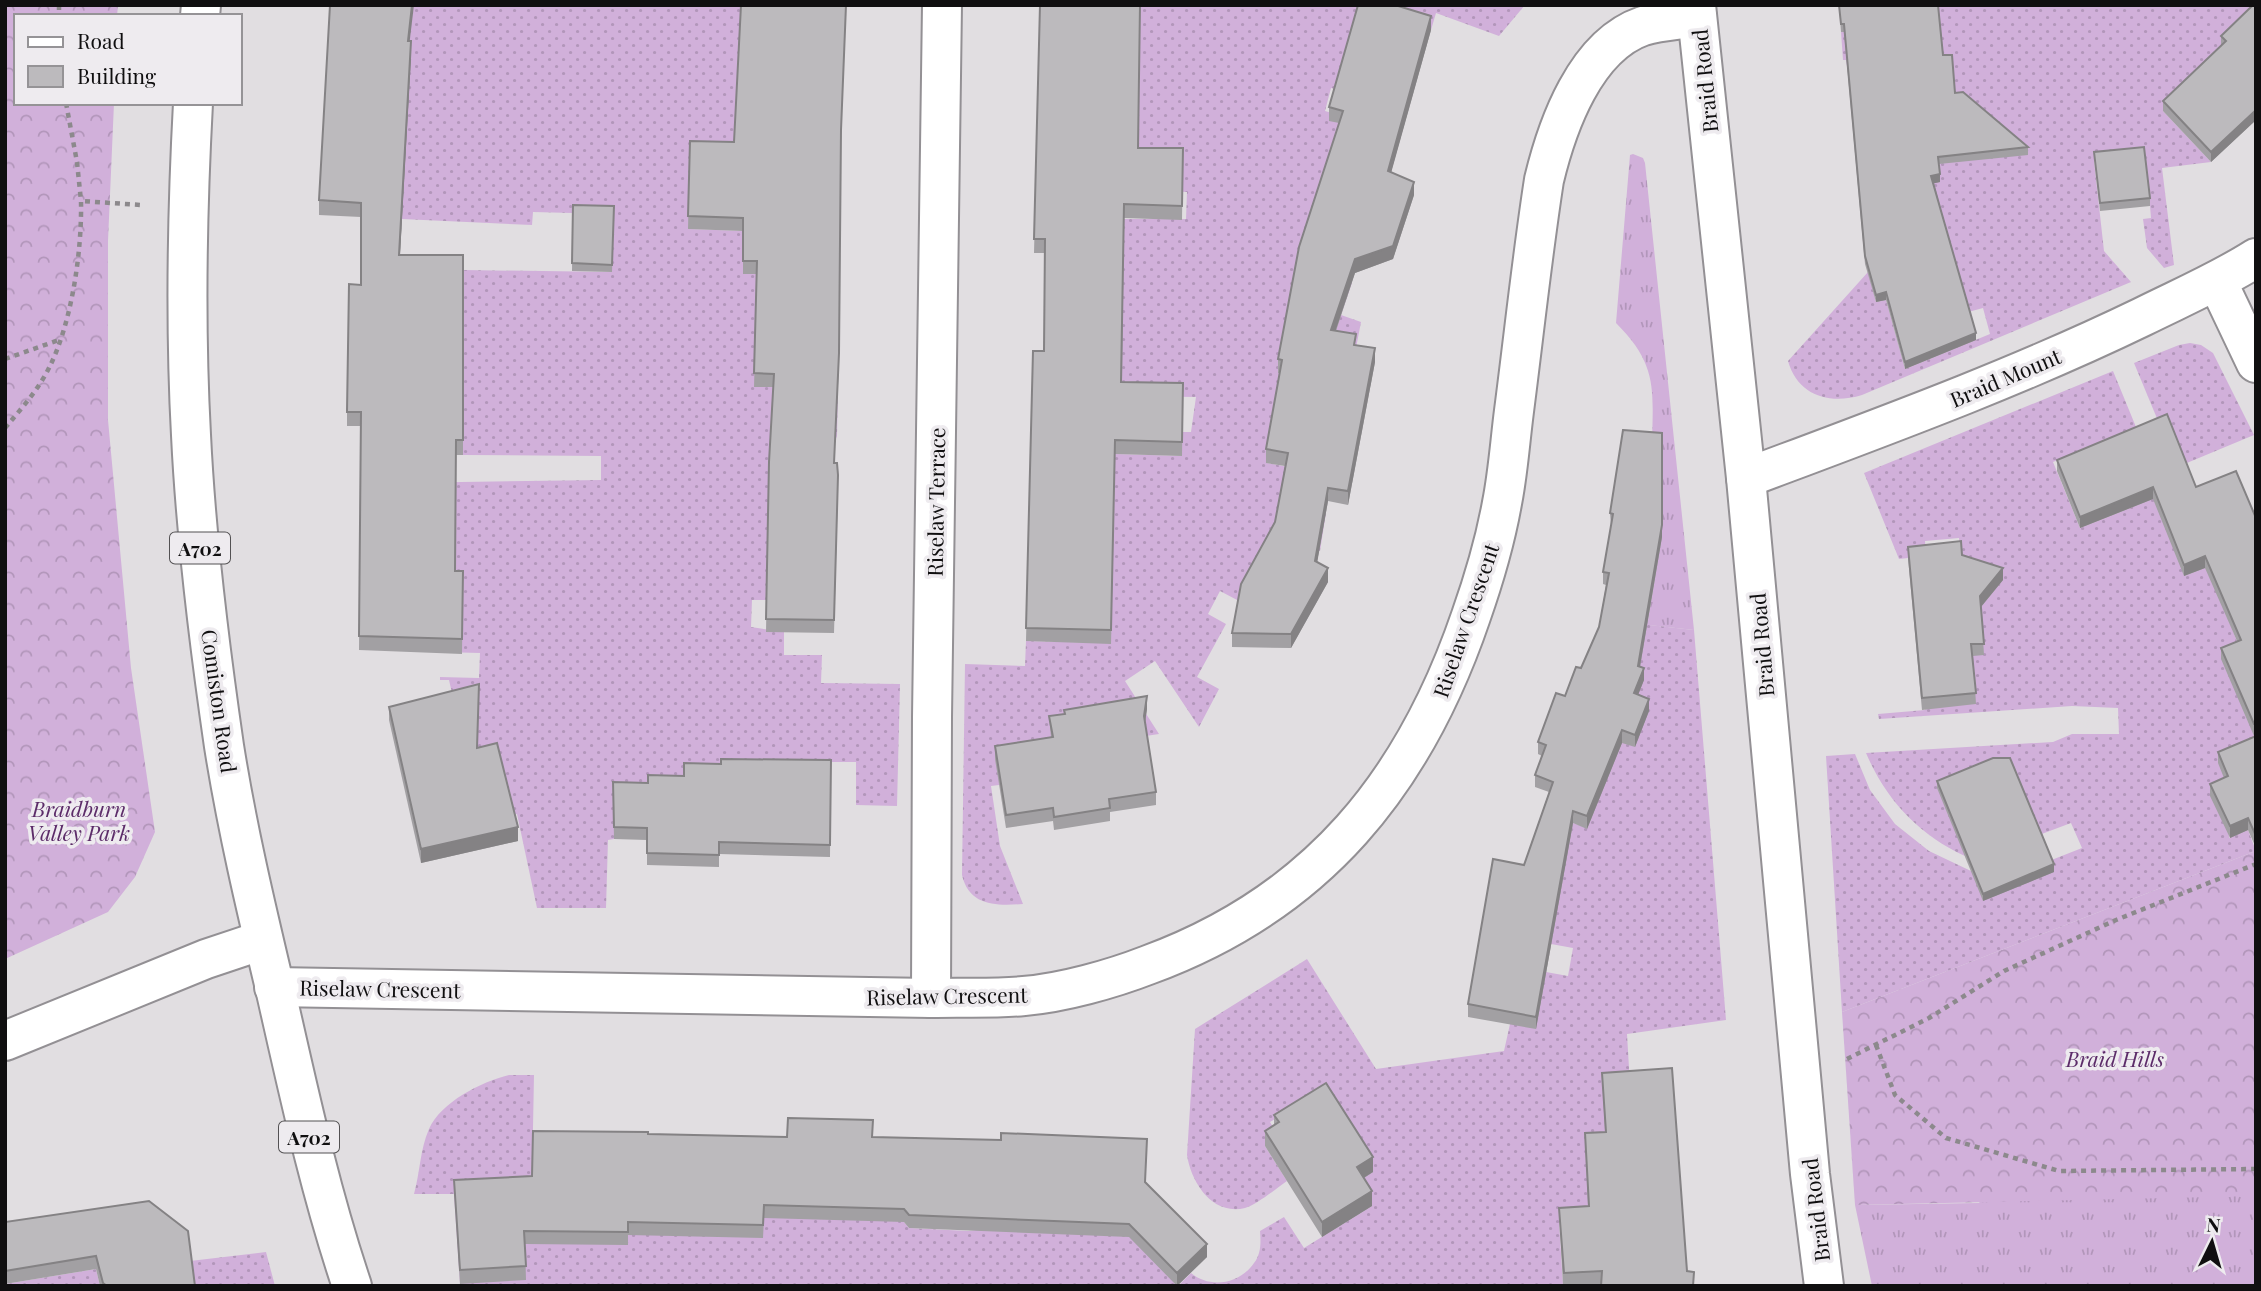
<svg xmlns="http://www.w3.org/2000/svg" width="2261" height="1291" font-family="'Playfair Display',serif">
	<defs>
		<pattern id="grass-tufts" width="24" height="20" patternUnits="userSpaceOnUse" patternTransform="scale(1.75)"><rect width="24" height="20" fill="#d1b0da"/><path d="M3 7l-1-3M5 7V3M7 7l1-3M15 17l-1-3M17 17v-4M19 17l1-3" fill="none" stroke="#b296ba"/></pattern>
		<pattern id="forest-crowns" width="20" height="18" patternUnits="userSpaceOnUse" patternTransform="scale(1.75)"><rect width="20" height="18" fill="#d1b0da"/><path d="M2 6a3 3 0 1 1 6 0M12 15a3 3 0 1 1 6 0" fill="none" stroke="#b296ba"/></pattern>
		<pattern id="garden-dots" width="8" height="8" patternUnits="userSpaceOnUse" patternTransform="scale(1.75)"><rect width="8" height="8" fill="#d1b0da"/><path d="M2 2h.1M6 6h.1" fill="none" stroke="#b296ba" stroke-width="1.8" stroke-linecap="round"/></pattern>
	</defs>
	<rect width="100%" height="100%" fill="#e1dee1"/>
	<g fill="url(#grass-tufts)">
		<path d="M1633 154 1643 158 1645 163 1694 630 1603 620 1604 613 1648 620 1662 535 1652 532 1662 475V446L1652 445C1653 389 1658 365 1616 323L1630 155Z"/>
		<polygon points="2256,887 2256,1286 1872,1286 1855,1205 1979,1203"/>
	</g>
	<g fill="url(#forest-crowns)">
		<polygon points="5,5 118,5 117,16 16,16 16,103 114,103 108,241 108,420 131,668 155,832 135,877 108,912 5,959"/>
		<polygon points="2256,851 2256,1196 1855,1205 1842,1012"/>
	</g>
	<g fill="url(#garden-dots)">
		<polygon points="392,5 759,5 774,110 736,109 734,155 688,229 743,231 772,274 755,309 755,319 771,320 754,386 838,389 837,436 767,600 752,600 751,627 784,632 784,655 822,655 821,683 900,684 897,806 856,805 856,762 828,762 685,776 614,794 614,839 608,840 606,908 537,908 517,814 490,820 468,764 449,680 440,680 440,677 479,678 480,653 441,652 396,483 601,480 601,456 463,455 463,270 612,272 611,214 533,212 532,225 402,219"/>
		<path d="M1140 5H1525L1499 36 1436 13 1431 30 1361 9 1338 90 1331 88 1325 111 1332 113 1348 126 1298 266 1352 283 1341 315 1361 322 1356 348 1304 378 1267 463 1288 467 1326 513 1320 551 1302 542 1239 601 1220 591 1208 614 1226 624 1197 677 1219 689 1199 727 1155 661 1125 681 1159 734 1053 750 999 785 991 786 1000 846 1023 904C996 906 969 906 962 875L965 664 1025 666 1026 641 1110 643 1115 454 1182 456V437L1137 432H1191L1196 397 1121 396 1124 219H1186L1187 192 1144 190 1121 160Z"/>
		<path d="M1936 5H2256L2226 51 2163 111 2211 162 2162 168 2174 265 2164 268 2147 248 2143 219 2151 218 2150 206 2094 161 2104 251 2131 282 1862 395C1830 405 1798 396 1788 361L1868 272 1876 302 1886 300 1905 369 1990 334 1983 308 1961 314 1928 195 1937 160 1973 108 1972 99 1946 102 1848 73 1846 60H1843L1841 32 1937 25Z"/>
		<polygon points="2190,343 2201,345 2213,353 2254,435 2182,465 2161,428 2134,363 2179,345"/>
		<path d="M2113 371 2136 427 2053 462 2080 528 2190 484 2184 576 2207 567 2241 651 2256 707V747L2228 787 2229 838 2248 830 2256 851 1842 1012 1826 756 1855 754 1870 790 1895 824 1929 851 1971 871 2049 861 2082 848 2071 823 2039 835 1965 856C1919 835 1886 800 1866 753L2053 742 2072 734H2119L2118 708 2072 706 1879 719 1878 714 1925 710 1963 576 1959 538 1925 541 1926 556 1899 559 1864 473Z"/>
		<path d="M1605 620 1694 630 1726 1020 1627 1034 1630 1085 1611 1218 1559 1221 1563 1286H1178L1191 1273C1210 1289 1240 1284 1254 1263 1261 1254 1261 1243 1260 1231L1284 1217 1304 1248 1372 1206 1357 1182 1372 1172 1299 1105 1270 1122 1279 1137 1265 1146 1287 1181C1277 1188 1256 1205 1245 1208 1212 1216 1191 1182 1187 1155L1195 1029 1307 959 1376 1069 1504 1051 1510 1024 1546 972 1568 976 1573 948 1551 944 1546 813 1587 828 1634 705Z"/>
		<path d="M509 1075H534L532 1181 628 1233 765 1150 886 1200 909 1228 968 1231 1119 1213 1177 1286H453L460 1284 454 1194H414C420 1173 420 1149 429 1129 441 1102 481 1082 509 1075Z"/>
		<polygon points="266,1252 275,1286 193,1286 190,1261"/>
		<polygon points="96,1269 100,1286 5,1286 5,1284"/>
	</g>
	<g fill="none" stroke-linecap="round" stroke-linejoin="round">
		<g stroke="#939094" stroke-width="42">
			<g id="street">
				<polyline points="2217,281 2256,363"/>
				<path d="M1746 478C1879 428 2014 379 2142 317 2180 298 2220 281 2256 258"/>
				<path d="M274 987 931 998C962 997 993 999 1024 996 1062 993 1112 979 1148 965 1317 903 1414 783 1471 616 1484 579 1495 542 1502 503 1508 473 1510 442 1514 411 1524 334 1532 257 1544 180 1557 126 1585 46 1643 26 1660 21 1680 20 1697 17"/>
				<polyline points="931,998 932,717 942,5"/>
				<polyline points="5,1041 206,959 263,940"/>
			</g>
		</g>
		<g stroke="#939094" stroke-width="42">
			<polyline id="secondary" points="1696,5 1746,478 1810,1174 1824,1286"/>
		</g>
		<g stroke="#939094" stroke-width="42">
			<g id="primary">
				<polyline points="200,16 201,5"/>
				<path d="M193 103C187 214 185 324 191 435 196 539 209 643 224 746 237 828 256 908 275 988 298 1089 319 1188 352 1286"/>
			</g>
		</g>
		<g stroke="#8c898c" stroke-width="4.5" stroke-dasharray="5 5" stroke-linecap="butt">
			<polyline points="59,5 59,16"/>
			<polyline points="66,103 77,162 81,201"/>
			<polyline points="5,359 59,340"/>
			<path d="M5 428C21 409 39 389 50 366 72 321 82 251 81 201L141 205"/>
			<polyline points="1876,1045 1895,1095 1946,1138 2059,1171 2256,1169"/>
			<polyline points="1847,1059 1929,1018 2004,971 2116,920 2256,864"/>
		</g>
		<use href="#street" stroke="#fff" stroke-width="38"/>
		<use href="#secondary" stroke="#fff" stroke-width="38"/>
		<use href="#primary" stroke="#fff" stroke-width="38"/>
	</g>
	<g fill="#a2a0a3">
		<polygon points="1040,5 1138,148 1183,148 1182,220 1124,218 1122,382 1183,383 1182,456 1115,454 1111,644 1026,641 1033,351 1044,351 1045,253 1034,253"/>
		<polygon points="1839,5 1938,5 1943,55 1955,93 2028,147 2028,155 1939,164 1940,182 1934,183 1976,340 1905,369 1886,300 1876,302 1865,264 1844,32 1841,32"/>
		<polygon points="2256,5 2256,120 2211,162 2163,111 2163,101 2221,46 2221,36"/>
		<polygon points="1431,30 1391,172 1414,195 1393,259 1355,273 1336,331 1356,345 1375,362 1348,505 1328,501 1317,562 1328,582 1291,648 1232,647 1232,633 1275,522 1285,466 1266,463 1266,449 1280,373 1278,373 1278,359 1339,123 1329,121 1329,107"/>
		<polygon points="409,41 411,55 400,255 463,255 463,455 456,455 455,571 463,571 462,654 359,650 361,426 347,426 347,412 361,285 361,217 319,215 319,200"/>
		<polygon points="690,141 841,143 839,366 834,463 838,489 834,633 766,632 769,462 773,387 754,387 757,274 743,274 743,231 688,229"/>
		<polygon points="2094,152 2150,198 2150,206 2100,211"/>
		<polygon points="573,205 614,206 612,272 572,271"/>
		<polygon points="1662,433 1662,537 1640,667 1644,680 1638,695 1649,711 1635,747 1622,743 1587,829 1573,823 1536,1029 1468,1017 1468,1004 1524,865 1549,792 1535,787 1535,775 1542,756 1538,754 1538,742 1581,668 1599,627 1606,585 1603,584 1603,572 1611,525 1610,513"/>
		<polygon points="2057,460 2196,487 2256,518 2256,736 2254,736 2221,659 2221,648 2237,641 2205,568 2184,576 2153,499 2080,528 2057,471"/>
		<polygon points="1908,547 1962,555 2003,580 1981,607 1984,655 1973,656 1976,704 1922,710 1908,558"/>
		<polygon points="389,707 478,748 518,841 421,863 389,720"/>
		<polygon points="1147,709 1145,722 1156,792 1156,805 1110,812 1110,821 1054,830 1053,821 1006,828 995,759 995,746 1051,737 1049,716 1064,714 1064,710"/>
		<polygon points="2256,736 2256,848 2248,830 2230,838 2210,796 2210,784 2224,778 2218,763 2218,752"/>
		<polygon points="831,760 830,857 719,854 719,867 647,865 647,840 614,839 613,782 648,783 684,776 721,764"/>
		<polygon points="1937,781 2054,872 1983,901 1937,788"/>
		<polygon points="1672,1068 1601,1285 1563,1286 1559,1208 1588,1206 1585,1133 1605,1132 1602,1073"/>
		<polygon points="1274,1115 1373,1172 1364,1178 1372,1206 1322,1237 1265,1146 1265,1131 1274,1125"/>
		<polygon points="648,1134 787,1137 873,1137 1146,1182 1207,1257 1177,1286 1129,1237 909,1228 904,1222 764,1218 763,1238 628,1235 628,1245 525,1244 526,1280 460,1284 454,1180 532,1176"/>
		<polygon points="5,1222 195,1286 100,1286 96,1269 5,1284"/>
	</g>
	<g fill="#848284">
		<polygon points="412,5 414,5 408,55 408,41"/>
		<polygon points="1431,16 1431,30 1388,184 1388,171"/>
		<polygon points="411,41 411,55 399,270 399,255"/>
		<polygon points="2256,110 2256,120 2211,162 2211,152"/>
		<polygon points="1940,174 1940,182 1931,184 1931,176"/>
		<polygon points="1414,182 1414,195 1393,259 1355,273 1331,344 1331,330 1355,259"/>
		<polygon points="1886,292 1886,300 1876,302 1876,295"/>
		<polygon points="1976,333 1976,340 1905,369 1905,362"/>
		<polygon points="1375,348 1375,362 1348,505 1348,491"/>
		<polygon points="2153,487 2153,499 2080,528 2080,517"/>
		<polygon points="1328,488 1328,501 1315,575 1315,561"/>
		<polygon points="1662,525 1662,537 1638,678 1638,666"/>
		<polygon points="2205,556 2205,568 2184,576 2184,565"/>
		<polygon points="1328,568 1328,582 1291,648 1291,634"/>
		<polygon points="2003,568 2003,580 1980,608 1980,596"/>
		<polygon points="1644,668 1644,680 1634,705 1634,693"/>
		<polygon points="1147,696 1147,709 1144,729 1144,716"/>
		<polygon points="1649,699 1649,711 1635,747 1635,735"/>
		<polygon points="1622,730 1622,743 1587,829 1587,816"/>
		<polygon points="1573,811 1573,823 1536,1029 1536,1017"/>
		<polygon points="2248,818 2248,830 2230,838 2230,826"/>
		<polygon points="518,827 518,841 421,863 421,849"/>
		<polygon points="2054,864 2054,872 1983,901 1983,894"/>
		<polygon points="1373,1157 1373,1172 1357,1182 1357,1167"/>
		<polygon points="1372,1191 1372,1206 1322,1237 1322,1222"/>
		<polygon points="1207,1244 1207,1257 1177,1286 1177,1273"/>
	</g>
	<g fill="#bcbabd" stroke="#848284" stroke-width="2">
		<polygon points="330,5 412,5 408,41 411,41 399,255 463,255 463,440 456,440 455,571 463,571 462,639 359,636 361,412 347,412 349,284 361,285 361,203 319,200"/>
		<polygon points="741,5 846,5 841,130 839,353 834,463 837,463 838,475 834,620 766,619 769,462 774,374 754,373 757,261 743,261 743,218 688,216 690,141 734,142"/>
		<polygon points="1040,5 1140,5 1138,148 1183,148 1182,206 1124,204 1121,382 1183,383 1182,442 1115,440 1111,630 1026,628 1033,351 1044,351 1045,239 1034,239"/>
		<polygon points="1358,5 1395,5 1431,16 1388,171 1414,182 1393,246 1355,259 1331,330 1356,334 1354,345 1375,348 1348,491 1328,488 1315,561 1328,568 1291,634 1232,633 1241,584 1275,522 1288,453 1266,449 1282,360 1278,359 1299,247 1343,111 1329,107"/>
		<polygon points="1839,5 1938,5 1943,55 1952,55 1955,93 1963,92 2028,147 1938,157 1940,174 1931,176 1976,333 1905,362 1886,292 1876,295 1865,256 1844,24 1841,24"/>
		<polygon points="2253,5 2256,5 2256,110 2211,152 2163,101 2226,41 2221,36"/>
		<polygon points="2144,147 2150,198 2100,203 2094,152"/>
		<polygon points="573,205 614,206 612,265 572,263"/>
		<polygon points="2167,414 2196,487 2236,471 2256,518 2256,724 2254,724 2221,648 2241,640 2205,556 2184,565 2153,487 2080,517 2057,460"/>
		<polygon points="1623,430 1662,433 1662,525 1638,666 1644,668 1634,693 1649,699 1635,735 1622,730 1587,816 1573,811 1536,1017 1468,1004 1493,859 1524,865 1553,782 1535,775 1546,745 1538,742 1556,693 1565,696 1576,667 1581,668 1599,627 1609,573 1603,572 1613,514 1610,513"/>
		<polygon points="1961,541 1962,555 2003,568 1980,596 1984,644 1971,644 1976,693 1922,698 1908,547"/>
		<polygon points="479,684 477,748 497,743 518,827 421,849 389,707"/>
		<polygon points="1147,696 1144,716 1156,792 1109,799 1110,808 1054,817 1053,808 1006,815 995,746 1053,737 1049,716 1065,714 1064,710"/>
		<polygon points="2256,736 2256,836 2248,818 2230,826 2210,784 2228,776 2218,752"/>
		<polygon points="1993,758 2010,758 2054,864 1983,894 1937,781"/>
		<polygon points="721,759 831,760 830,845 719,842 719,855 647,853 647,828 614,827 613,782 648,783 648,775 684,776 684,763 721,764"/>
		<polygon points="1672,1068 1687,1271 1694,1272 1693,1286 1601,1286 1602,1271 1564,1273 1559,1208 1589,1206 1585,1133 1606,1132 1602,1073"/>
		<polygon points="1326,1083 1373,1157 1357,1167 1372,1191 1322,1222 1265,1131 1279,1122 1274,1115"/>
		<polygon points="788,1118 873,1120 872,1137 1001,1140 1001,1133 1147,1139 1145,1182 1207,1244 1177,1273 1129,1224 909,1215 904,1209 764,1205 763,1225 628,1222 628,1232 524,1231 526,1266 460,1270 454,1180 532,1176 533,1131 648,1132 648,1134 787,1137"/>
		<polygon points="149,1201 188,1231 195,1286 107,1286 103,1283 96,1256 5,1271 5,1222"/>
	</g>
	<g text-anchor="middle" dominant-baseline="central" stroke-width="7" stroke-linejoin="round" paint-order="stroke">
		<g fill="#eeebef" stroke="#535153" stroke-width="2">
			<rect x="170" y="532.5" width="60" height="31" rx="5"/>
			<rect x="279" y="1121.5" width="60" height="31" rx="5"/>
		</g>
		<g font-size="19" font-weight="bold" fill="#100f10">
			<text x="200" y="548">A702</text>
			<text x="309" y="1137">A702</text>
		</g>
		<g font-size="21" fill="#100f10" stroke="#eeebef">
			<text transform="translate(1704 81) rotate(-96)">Braid Road</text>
			<text transform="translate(2005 377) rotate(-23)">Braid Mount</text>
			<text transform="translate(935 502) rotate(-89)">Riselaw Terrace</text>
			<text transform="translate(1465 620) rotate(-71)">Riselaw Crescent</text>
			<text transform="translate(1761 645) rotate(-95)">Braid Road</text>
			<text transform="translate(220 701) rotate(82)">Comiston Road</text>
			<text transform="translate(380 988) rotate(1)">Riselaw Crescent</text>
			<text transform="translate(947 995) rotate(-1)">Riselaw Crescent</text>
			<text transform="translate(1815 1210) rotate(-97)">Braid Road</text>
		</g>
		<g font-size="21" font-style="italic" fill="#5c2c69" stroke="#eeebef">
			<text x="79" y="808">Braidburn<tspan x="79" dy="24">Valley Park</tspan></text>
			<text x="2115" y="1058">Braid Hills</text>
		</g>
	</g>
	<rect width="2261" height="1291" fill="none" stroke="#100f10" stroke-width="14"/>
	<rect x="14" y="14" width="228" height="91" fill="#eeebef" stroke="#959396" stroke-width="2"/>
	<rect x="28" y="37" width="35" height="10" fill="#ffffff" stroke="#959396" stroke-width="2"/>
	<text x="77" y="49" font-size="21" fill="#100f10">Road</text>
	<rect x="28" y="66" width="35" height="21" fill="#bcbabd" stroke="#959396" stroke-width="2"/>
	<text x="77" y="84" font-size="21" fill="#100f10">Building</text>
	<g transform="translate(2212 1242) rotate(5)" stroke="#eeebef" stroke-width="5" paint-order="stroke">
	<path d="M0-5L12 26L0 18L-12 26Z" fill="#100f10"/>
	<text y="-10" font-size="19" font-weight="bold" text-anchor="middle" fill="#100f10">N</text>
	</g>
</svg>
